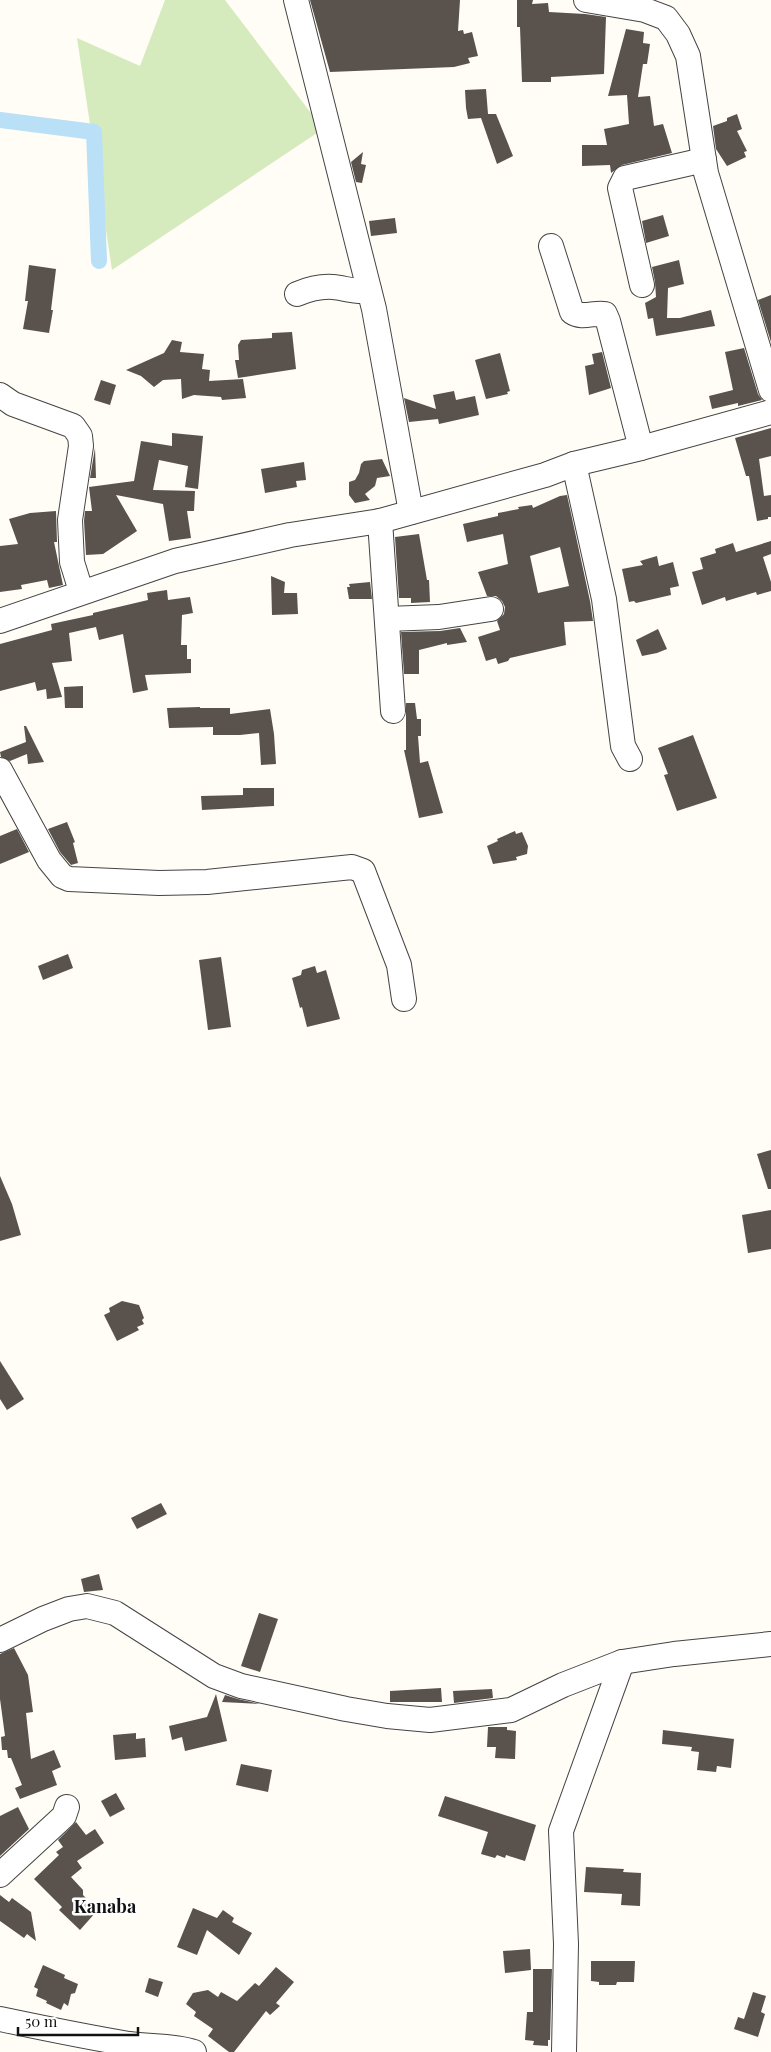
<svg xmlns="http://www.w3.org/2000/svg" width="771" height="2052" font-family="'Playfair Display',serif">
	<rect width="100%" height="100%" fill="#fffdf5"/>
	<polygon fill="#d5ebbd" points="165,0 225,0 323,129 112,270 77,38 140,66"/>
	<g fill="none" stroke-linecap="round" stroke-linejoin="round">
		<polyline stroke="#b9e0f7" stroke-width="16" points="0,120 94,132 99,261"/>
	</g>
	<g fill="#5a524d" fill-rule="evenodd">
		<polygon points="310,0 460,0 458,31 463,30 464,34 472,32 478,56 468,58 470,63 454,67 330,72"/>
		<polygon points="517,0 533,0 532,4 548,3 549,12 585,14 606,17 604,74 551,77 551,82 522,82 520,27 517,27"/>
		<polygon points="626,29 644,32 643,43 650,44 647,64 643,64 638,97 650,96 654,126 663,124 672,153 622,165 611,173 610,165 582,166 582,145 607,145 604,129 629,124 627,95 608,96"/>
		<polygon points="486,89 488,114 496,114 513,156 497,164 481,118 468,119 466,108 465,90"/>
		<polygon points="737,114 742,129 737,131 747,151 744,152 746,157 727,166 716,149 713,126 727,121 727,118"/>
		<polygon points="363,152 361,164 366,165 362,183 356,182 351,162"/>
		<polygon points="663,215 669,236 646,243 642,221"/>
		<polygon points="395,218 397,233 371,236 369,221"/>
		<polygon points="679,260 684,284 668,288 667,318 680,318 711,310 715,326 656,336 653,318 648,319 645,303 656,297 655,282 652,267"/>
		<polygon points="29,265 56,269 51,310 53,310 49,333 23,329 28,301 25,301"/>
		<polygon points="771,295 771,342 758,300"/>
		<polygon points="292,332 296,369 238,378 235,360 239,360 238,345 241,340 272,338 272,333"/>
		<polygon points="172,340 182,342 180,352 204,354 202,369 210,370 209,381 243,379 246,398 222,400 221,397 194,395 182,399 181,379 163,380 154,387 141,376 126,370 164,353"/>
		<polygon points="744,348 758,394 762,400 738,406 738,403 712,409 709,396 733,390 725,352"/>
		<polygon points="602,352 611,388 589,395 585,366 594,364 592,354"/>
		<polygon points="500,353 510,391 507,392 508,394 486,399 475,360"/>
		<polygon points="101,380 116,385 110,405 94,400"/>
		<polygon points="454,391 456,400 475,396 479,415 439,424 438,419 409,422 404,398 436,409 433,395"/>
		<polygon points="771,428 771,456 759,459 764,496 771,495 771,517 768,517 768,519 757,521 749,476 746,476 735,438"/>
		<polygon points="172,433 203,436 198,489 185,487 188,466 159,460 153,490 195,491 194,511 187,511 191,538 169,541 163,504 116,495 137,531 103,554 86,555 84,521 85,511 92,511 89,487 134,481 141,441 172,446"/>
		<polygon points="95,448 96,478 90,478"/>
		<polygon points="382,459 390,476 377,478 375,486 365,494 370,500 355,503 349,495 349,482 355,480 359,473 361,464 364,461"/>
		<polygon points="304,462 306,480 296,481 297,487 265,493 261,469"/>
		<path d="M567 495 590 601 593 621 564 622 566 645 510 658 508 661 498 664 496 658 486 661 478 637 500 630 497 621 504 614 505 607 502 601 496 596H487L478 572 508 564 503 534 467 542 463 524 498 516V513L519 509 518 507 532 505 533 508 560 496ZM560 547 569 586 538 593 530 556Z"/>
		<polygon points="56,511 57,542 54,542 63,585 49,588 47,580 21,585 22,589 0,592 0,546 18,544 9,519 30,513"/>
		<polygon points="419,534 427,580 429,580 430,602 411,603 411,598 399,598 395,537"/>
		<polygon points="771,541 771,554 763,557 771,582 771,591 757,595 756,592 726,601 725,597 702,605 692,572 703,569 700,558 716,553 715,549 733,543 736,552"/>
		<polygon points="657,556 659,566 673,562 679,586 670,588 671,595 636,603 634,601 629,602 622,569 643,565 640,561"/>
		<polygon points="271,576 285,582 284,593 297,593 298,614 272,615"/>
		<polygon points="370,582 372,599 349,599 347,587 350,587 349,584"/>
		<polygon points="167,590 168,600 190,597 193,613 182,615 181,645 187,645 187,659 191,659 191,673 145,675 148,690 133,693 123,634 99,640 96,627 69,633 72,661 52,663 62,697 47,699 46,689 37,691 35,682 0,691 0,644 52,630 51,624 93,615 93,613 148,600 147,593"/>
		<polygon points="460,628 467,642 447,645 447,643 419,650 419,674 404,674 401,632 440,631"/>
		<polygon points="658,629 667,649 657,653 642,656 636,640"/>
		<polygon points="83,686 83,708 65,708 64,687"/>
		<polygon points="406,703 415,703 417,719 421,719 421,736 418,736 420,763 428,761 443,813 419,818 404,750 406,750"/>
		<polygon points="200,707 200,708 230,708 230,714 270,709 274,734 276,764 261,765 259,733 240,735 213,735 213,727 169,728 167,708"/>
		<polygon points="24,726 26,726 44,762 28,764 27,754 10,761 1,757 0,752 26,742"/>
		<polygon points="693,735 717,798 677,811 664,775 668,774 658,748"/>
		<polygon points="243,788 274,788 274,806 202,810 201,796 243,795"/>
		<polygon points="67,822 75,842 73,843 78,863 71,865 60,852 48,829"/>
		<polygon points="17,829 29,852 0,864 0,836"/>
		<polygon points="515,831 516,834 522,832 528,846 527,854 516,857 517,860 493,864 487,846 498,841 497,839"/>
		<polygon points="68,954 73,968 43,980 38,966"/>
		<polygon points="221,957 231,1027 208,1030 199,960"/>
		<polygon points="315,966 317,973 326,970 340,1019 307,1027 302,1007 300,1008 292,978 301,975 302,970"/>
		<polygon points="771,1150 771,1189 768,1189 757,1154"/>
		<polygon points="0,1176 12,1204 21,1235 0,1241"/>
		<polygon points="771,1210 771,1249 748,1253 742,1215"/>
		<polygon points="122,1301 139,1305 144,1318 142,1320 144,1324 137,1327 139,1330 117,1341 104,1315 110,1312 109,1308"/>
		<polygon points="0,1361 24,1399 7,1410 0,1399"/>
		<polygon points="161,1503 167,1514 137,1529 131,1518"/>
		<polygon points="99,1574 103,1590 84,1592 81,1579"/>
		<polygon points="259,1613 278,1619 260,1672 241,1666"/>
		<polygon points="14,1648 28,1675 33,1712 26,1713 31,1759 54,1750 61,1767 52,1771 57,1785 20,1799 15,1788 22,1785 11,1758 8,1758 7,1750 2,1750 1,1737 5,1736 0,1699 0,1654"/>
		<polygon points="441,1688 442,1702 390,1702 390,1691"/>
		<polygon points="492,1689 493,1698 454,1703 453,1691"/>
		<polygon points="216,1694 227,1741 185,1751 182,1737 172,1740 169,1726 207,1717"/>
		<polygon points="225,1695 238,1699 260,1704 222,1702"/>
		<polygon points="488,1727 507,1727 507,1730 516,1731 515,1759 495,1758 496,1747 487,1747"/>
		<polygon points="663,1730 734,1739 731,1768 717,1766 716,1772 697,1770 699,1752 691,1751 692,1747 662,1744"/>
		<polygon points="136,1733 136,1739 145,1738 146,1757 115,1760 113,1735"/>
		<polygon points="241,1764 272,1770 268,1792 236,1785"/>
		<polygon points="116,1793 125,1809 110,1817 101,1801"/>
		<polygon points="445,1796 536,1825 525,1861 506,1855 505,1858 497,1855 495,1858 481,1854 488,1832 438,1816"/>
		<polygon points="18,1807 29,1829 0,1856 0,1816"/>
		<polygon points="76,1822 86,1835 95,1829 104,1843 77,1861 82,1868 71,1877 83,1890 83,1895 87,1899 84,1901 96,1912 80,1930 59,1910 62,1907 34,1879 59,1855 56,1852 63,1847 58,1840"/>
		<polygon points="586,1867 624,1869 623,1872 641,1873 640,1906 621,1905 622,1894 584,1892"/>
		<polygon points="0,1895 9,1902 12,1898 31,1912 36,1941 27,1934 24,1938 0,1921"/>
		<polygon points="193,1908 217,1918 223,1910 234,1918 232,1922 252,1933 239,1955 207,1930 197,1955 177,1947"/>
		<polygon points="530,1949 531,1970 505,1973 503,1951"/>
		<polygon points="591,1961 635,1961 634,1982 617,1982 616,1985 599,1985 599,1982 591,1981"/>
		<polygon points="43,1965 65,1975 64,1978 78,1984 75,1993 71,1994 68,2006 64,2003 61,2010 46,2003 47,2001 36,1996 38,1989 34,1987"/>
		<polygon points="276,1967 294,1982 276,2003 280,2006 270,2015 266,2011 234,2052 229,2052 208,2036 213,2029 194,2016 196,2012 186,2004 193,1993 208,1990 218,1997 221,1992 237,2001 255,1983 259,1986"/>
		<polygon points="533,1969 552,1969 550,2040 548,2040 548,2046 533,2045 534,2041 525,2040 527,2012 533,2012"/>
		<polygon points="149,1978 163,1982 158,1997 145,1992"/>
		<polygon points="753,1992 766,1996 761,2012 765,2014 758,2037 734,2029 738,2017 744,2019"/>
	</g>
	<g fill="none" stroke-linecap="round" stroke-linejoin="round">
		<g stroke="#444" stroke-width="26">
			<g id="minor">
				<polyline points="296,0 374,309 411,512"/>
				<polyline points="586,0 645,10 666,18 678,34 688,56 706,173 771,390"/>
				<path d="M551 246 572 312C582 319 594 312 605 314L608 321 641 448"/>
				<polyline points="642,285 620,188 625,178 704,160"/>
				<path d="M297 294C309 289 320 286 333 287 345 288 357 293 369 290"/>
				<polyline points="0,395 13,404 73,426 80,436 81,446 70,520 72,562 81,591"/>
				<polyline points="574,464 604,599 623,746 630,759"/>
				<polyline points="380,521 393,711"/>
				<polyline points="387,619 439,617 491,609"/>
				<polyline points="0,621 175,561 290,535 380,521 545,475 574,464 641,448 771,412"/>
				<polyline points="0,770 49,860 62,876 69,879 159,883 207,882 352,867 363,871 399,965 404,999"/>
				<polyline points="0,1640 43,1619 69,1609 87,1606 115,1613 214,1676 241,1686 346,1709 387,1716 430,1720 511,1710 563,1685 622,1662 674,1654 771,1644"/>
				<polyline points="0,1875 64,1816 67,1807"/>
				<path d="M0 2019C43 2028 86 2037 129 2044 151 2047 173 2045 194 2052"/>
				<polyline points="564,2052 566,1944 561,1831 622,1662"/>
			</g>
		</g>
		<use href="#minor" stroke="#fff" stroke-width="24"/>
	</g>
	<g text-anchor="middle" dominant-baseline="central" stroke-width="5" stroke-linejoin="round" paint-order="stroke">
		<g font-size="18" font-weight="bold" fill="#111" stroke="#fff">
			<text x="105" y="1906">Kanaba</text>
		</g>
	</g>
	<path d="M18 2027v8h120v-8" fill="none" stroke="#111111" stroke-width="2.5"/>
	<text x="25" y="2027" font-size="15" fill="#111111" stroke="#ffffff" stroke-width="4" paint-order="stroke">50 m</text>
</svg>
